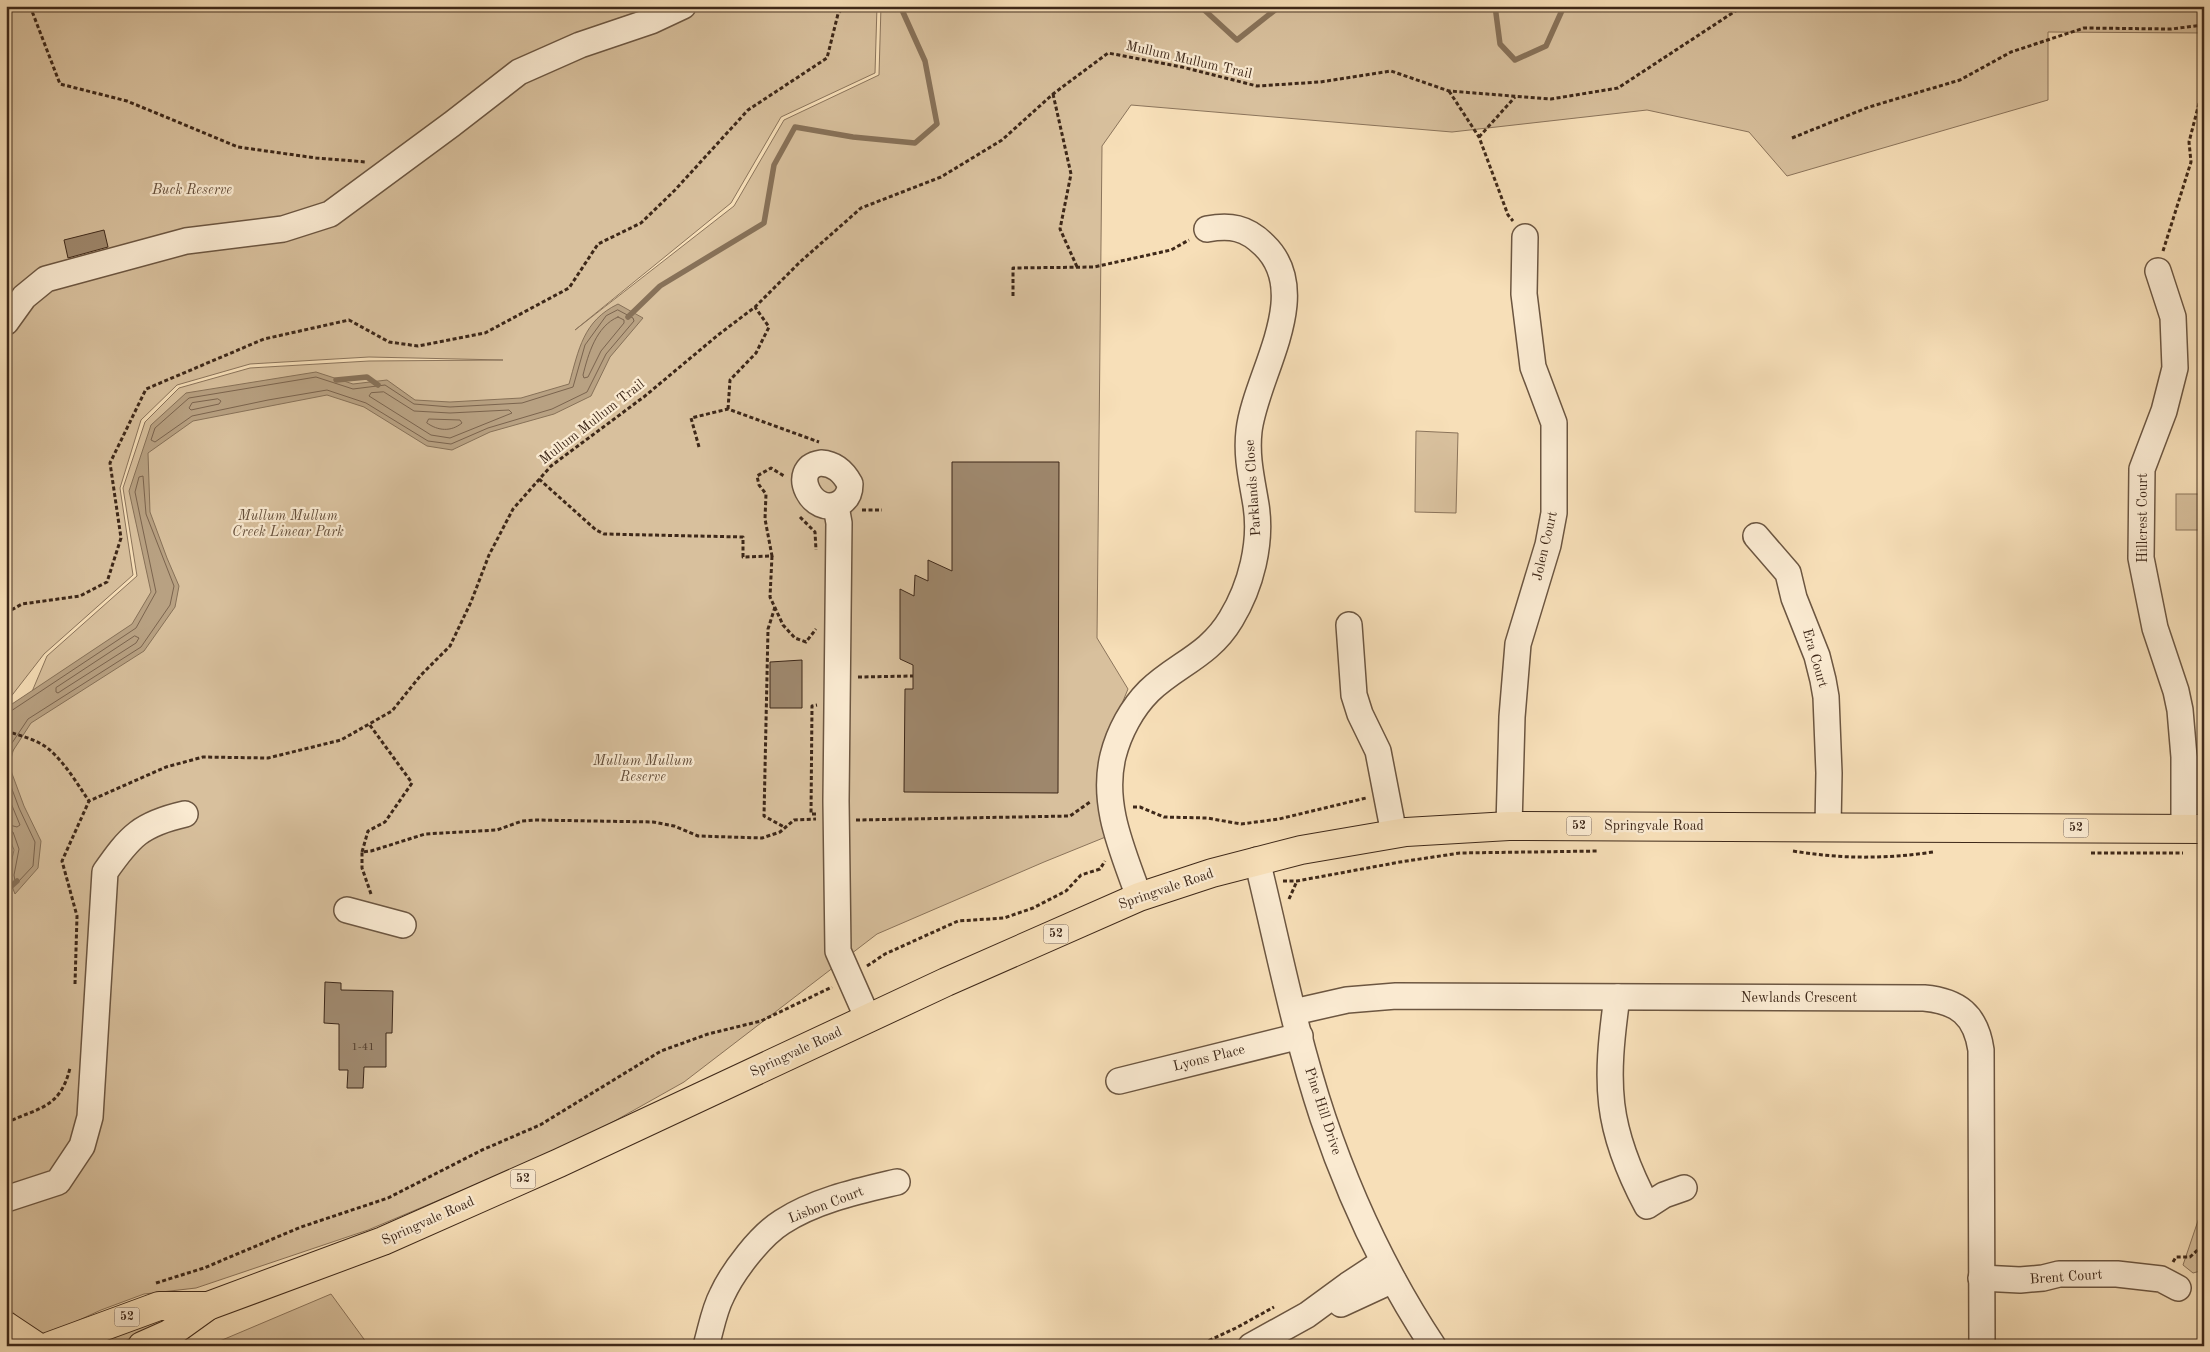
<svg xmlns="http://www.w3.org/2000/svg" width="2210" height="1352" font-family="'Old Standard TT',serif">
	<rect width="100%" height="100%" fill="#f7dfb8"/>
	<filter id="stains"><feTurbulence type="fractalNoise" baseFrequency=".004" numOctaves="4"/><feColorMatrix values="0 0 0 0 .2 0 0 0 0 .09 0 0 0 0 .02 0 0 0 .5 -.17"/></filter>
	<radialGradient id="worn" r=".72"><stop offset=".6" stop-color="#630" stop-opacity="0"/><stop offset="1" stop-color="#630" stop-opacity=".3"/></radialGradient>
	<g fill="#d8c09d" stroke="#8b745b">
		<polygon points="6,6 877,6 875,73 781,117 731,203 575,330 734,206 784,120 879,75 881,6 2204,6 2204,33 2048,32 2048,100 1787,176 1749,132 1647,110 1452,132 1131,105 1102,146 1097,638 1128,689 1106,742 1113,834 1044,862 877,934 684,1082 579,1141 368,1230 196,1288 144,1294 101,1310 53,1332 37,1334 19,1319 6,1305 6,778 23,713 47,656 137,576 123,488 145,422 179,388 250,368 369,361 503,360 369,357 250,364 177,385 141,420 120,488 133,575 44,654 6,703"/>
		<polygon points="1416,431 1458,433 1456,513 1415,512"/>
		<rect x="2176" y="494" width="28" height="36"/>
		<polygon points="2204,1203 2204,1270 2193,1273 2183,1265"/>
		<polygon points="331,1294 369,1346 208,1346"/>
		<polygon points="161,1317 163,1323 114,1346 77,1346"/>
	</g>
	<path fill="#b8a182" stroke="#877158" d="M618 304 643 318 610 357 591 396 554 414 490 432 452 450 427 446 364 407 327 395 193 421 148 453 150 512 167 558 179 586 175 607 144 651 31 723 7 760 24 806 41 841 38 868 15 894 8 876 14 850 6 830V708L132 624 151 592 129 491 151 425 186 393 316 372 353 384 387 380 415 400 450 402 521 398 569 384C579 349 583 321 618 304Z"/>
	<g fill="none" stroke-linecap="round" stroke-linejoin="round">
		<g stroke="#7b644e" stroke-width="1">
			<polygon points="618,310 633,318 634,321 606,354 587,392 552,409 488,428 451,444 428,441 366,403 327,390 268,400 192,416 155,442 151,440 155,428 189,398 316,377 353,389 385,385 414,404 450,407 522,403 573,387 585,345 606,316"/>
			<path d="M618 317 624 320V323L601 351 588 377 584 378 583 375C588 355 596 326 618 317Z"/>
			<polygon points="384,392 414,411 450,413 509,410 512,413 450,438 431,435 369,396 371,393"/>
			<polygon points="218,399 221,401 219,404 191,410 189,408 192,403"/>
			<path d="M429 419 460 420 462 423C451 432 438 431 427 423Z"/>
			<polygon points="135,636 139,638 136,643 64,689 58,693 56,692 56,688"/>
			<polyline points="6,712 11,711 136,628 156,592 135,492 139,477 143,476 146,514 174,586 170,605 141,647 28,719 6,752"/>
			<polyline points="6,773 19,808 35,842 33,866 18,882 15,881 14,875 19,849 13,832 6,830"/>
			<polyline points="6,791 20,825 17,827 6,824"/>
		</g>
		<g stroke="#877158" stroke-width="5.5">
			<polyline points="1200,6 1237,40 1280,6"/>
			<polyline points="1495,6 1500,44 1515,60 1546,46 1564,6"/>
			<polyline points="628,317 660,286 764,223 774,165 795,127 853,137 915,143 937,124 925,61 902,10 905,6"/>
			<polyline points="336,380 367,377 378,385"/>
			<polyline points="6,891 17,881"/>
		</g>
	</g>
	<g fill="#9e876c" stroke="#3e2819">
		<polygon points="104,230 108,247 68,258 64,240"/>
		<polygon points="952,462 1059,462 1058,793 904,792 905,689 913,689 913,665 900,659 900,589 914,596 915,575 928,581 928,560 952,571"/>
		<polygon points="802,660 802,708 770,708 770,662"/>
		<polygon points="325,982 341,983 341,990 393,991 392,1033 386,1033 386,1067 364,1067 363,1088 347,1088 348,1070 339,1070 339,1024 324,1023"/>
	</g>
	<g fill="none" stroke-linecap="round" stroke-linejoin="round">
		<g stroke="#6c5641" stroke-width="28">
			<g id="minor">
				<polyline points="2158,271 2173,317 2175,368 2164,411 2142,469 2141,558 2155,628 2176,691 2180,710 2184,757 2184,828"/>
				<polyline points="6,322 24,297 46,279 186,241 283,229 330,214 452,124 519,72 580,45 651,21 683,6"/>
				<path d="M821 463C835 464 843 471 850 484 850 492 847 499 840 503 813 519 787 468 821 463Z"/>
				<polyline points="836,506 839,523 836,801 838,951 868,1019"/>
				<polyline points="1756,536 1788,573 1794,598 1817,656 1823,680 1826,697 1829,773 1828,826"/>
				<polyline points="1349,625 1354,695 1360,714 1378,751 1394,834"/>
				<polyline points="1509,826 1512,717 1518,644 1548,545 1554,513 1554,423 1533,367 1524,294 1525,237"/>
				<path d="M1257 860C1278 946 1295 1034 1323 1118 1350 1198 1386 1275 1433 1346"/>
				<path d="M1139 897C1123 851 1101 805 1113 756 1119 732 1132 708 1149 691 1177 664 1209 656 1231 619 1251 586 1262 543 1256 505 1252 480 1246 457 1249 431 1255 376 1315 294 1264 245 1246 227 1230 225 1207 229"/>
				<polyline points="347,910 403,925"/>
				<path d="M1617 997C1605 1084 1605 1127 1647 1206L1664 1195 1684 1188"/>
				<path d="M1294 1012 1347 1000 1396 996 1924 998C1958 1001 1976 1015 1981 1050L1982 1346"/>
				<polyline points="1119,1081 1300,1036"/>
				<path d="M6 1199 58 1182 82 1146 90 1117 105 872C130 836 141 824 185 814"/>
				<polyline points="1981,1278 2020,1280 2043,1278 2059,1274 2117,1274 2161,1279 2178,1288"/>
				<polyline points="1341,1304 1393,1280"/>
				<path d="M706 1346C711 1329 714 1310 722 1295 733 1271 760 1236 782 1222 816 1200 859 1191 897 1182"/>
				<polyline points="1251,1346 1307,1315 1348,1285 1383,1262"/>
			</g>
		</g>
		<g stroke="#3e2819" stroke-width="30">
			<g id="major">
				<polyline points="6,1326 36,1346"/>
				<polyline points="50,1346 159,1306 208,1306"/>
				<polyline points="142,1346 169,1334 208,1306 383,1241 559,1163 946,982 1139,897 1212,873 1301,850 1406,832 1509,826 2204,829"/>
			</g>
		</g>
		<g stroke="#3e2819" stroke-width="3" stroke-dasharray="4 2.5" stroke-linecap="butt">
			<polyline points="30,6 60,84 127,101 238,147 316,158 366,162"/>
			<polyline points="1449,91 1479,137 1508,215 1513,221"/>
			<polyline points="1053,94 1071,174 1060,229 1078,269"/>
			<polyline points="1479,137 1515,97"/>
			<polyline points="1792,138 1869,107 1960,80 2011,52 2084,28 2171,29 2204,25"/>
			<polyline points="2163,251 2191,162 2189,142 2204,84"/>
			<polyline points="1013,296 1013,268 1094,267 1171,250 1189,240"/>
			<polyline points="728,409 730,380 756,353 769,327 755,307"/>
			<polyline points="699,447 691,418 728,409 819,442"/>
			<polyline points="539,479 596,530 604,534 743,537 743,557 772,556 765,519 766,494 759,485 757,476 771,468 784,476"/>
			<polyline points="862,510 882,510"/>
			<polyline points="800,517 815,532 816,550"/>
			<polyline points="772,556 770,597 783,625 795,638 806,642 816,629"/>
			<polyline points="775,607 768,629 764,816 786,828"/>
			<polyline points="6,613 22,604 80,596 107,582 121,538 110,463 146,389 264,339 349,320 389,342 418,346 485,333 569,288 598,244 641,223 675,190 748,110 827,58 838,14 844,6"/>
			<polyline points="858,677 913,676"/>
			<path d="M6 731C21 736 40 740 52 752 67 766 78 785 89 801"/>
			<polyline points="1133,807 1140,807 1164,817 1207,818 1241,824 1279,819 1366,798"/>
			<polyline points="816,814 811,814 812,706 817,705"/>
			<polyline points="856,820 1070,816 1090,802"/>
			<path d="M1793 851C1841 859 1885 859 1933 852"/>
			<polyline points="362,852 368,831 385,822 412,783 369,724"/>
			<polyline points="2091,853 2183,853"/>
			<polyline points="1283,881 1297,881 1400,862 1460,853 1599,851"/>
			<polyline points="371,894 362,868 362,852 371,851 425,834 497,830 522,821 535,820 653,822 674,826 698,836 762,838 780,832 794,820 816,819"/>
			<polyline points="1289,899 1297,881"/>
			<polyline points="867,966 885,954 958,921 1004,918 1033,908 1066,891 1081,875 1100,869 1105,861"/>
			<polyline points="75,984 77,916 62,861 89,801 166,767 203,757 268,758 341,740 392,711 421,675 450,646 471,602 489,555 513,509 551,466 645,396 718,335 755,307 800,262 861,208 941,177 1002,140 1053,94 1108,53 1182,67 1257,86 1320,82 1391,71 1449,91 1551,99 1618,88 1743,6"/>
			<path d="M6 1123C39 1107 60 1109 70 1068"/>
			<polyline points="2173,1262 2176,1257 2190,1257 2204,1244"/>
			<polyline points="156,1283 204,1268 301,1227 388,1198 482,1150 540,1125 661,1051 708,1034 761,1021 832,987"/>
			<polyline points="580,1346 637,1346"/>
			<polyline points="1197,1346 1236,1328 1274,1307"/>
		</g>
		<use href="#minor" stroke="#faead1" stroke-width="25"/>
		<use href="#major" stroke="#f7dfb8" stroke-width="28"/>
	</g>
	<g text-anchor="middle" dominant-baseline="central" stroke-width="4.5" stroke-linejoin="round" paint-order="stroke">
		<g font-size="11" fill="#56402e">
			<text x="363" y="1047">1-41</text>
		</g>
		<g fill="#faead1" stroke="#766250" stroke-width="1">
			<rect x="1566.5" y="816.5" width="25" height="19" rx="4"/>
			<rect x="2063.5" y="818.5" width="25" height="19" rx="4"/>
			<rect x="1043.5" y="924.5" width="25" height="19" rx="4"/>
			<rect x="510.5" y="1169.5" width="25" height="19" rx="4"/>
			<rect x="114.5" y="1307.5" width="25" height="19" rx="4"/>
		</g>
		<g font-size="12" font-weight="bold" fill="#3e2819">
			<text x="1579" y="826">52</text>
			<text x="2076" y="828">52</text>
			<text x="1056" y="934">52</text>
			<text x="523" y="1179">52</text>
			<text x="127" y="1317">52</text>
		</g>
		<g font-size="14" fill="#3e2819" stroke="#faead1">
			<text transform="translate(1189 60) rotate(13)">Mullum Mullum Trail</text>
			<text transform="translate(592 422) rotate(-38)">Mullum Mullum Trail</text>
			<text transform="translate(1253 488) rotate(-94)">Parklands Close</text>
			<text transform="translate(2143 518) rotate(-90)">Hillcrest Court</text>
			<text transform="translate(1545 546) rotate(-77)">Jolen Court</text>
			<text transform="translate(1815 658) rotate(74)">Era Court</text>
			<text x="1654" y="826">Springvale Road</text>
			<text transform="translate(1166 889) rotate(-19)">Springvale Road</text>
			<text x="1799" y="998">Newlands Crescent</text>
			<text transform="translate(796 1052) rotate(-25)">Springvale Road</text>
			<text transform="translate(1209 1058) rotate(-14)">Lyons Place</text>
			<text transform="translate(1323 1111) rotate(72)">Pine Hill Drive</text>
			<text transform="translate(826 1205) rotate(-21)">Lisbon Court</text>
			<text transform="translate(428 1221) rotate(-24)">Springvale Road</text>
			<text transform="translate(2066 1277) rotate(-4)">Brent Court</text>
		</g>
		<g font-size="14" font-style="italic" fill="#644e3a" stroke="#faead1">
			<text x="192" y="190">Buck Reserve</text>
			<text x="288" y="516">Mullum Mullum<tspan x="288" dy="16">Creek Linear Park</tspan></text>
			<text x="643" y="761">Mullum Mullum<tspan x="643" dy="16">Reserve</tspan></text>
		</g>
	</g>
	<rect width="2210" height="1352" fill="none" stroke="#f7dfb8" stroke-width="25"/>
	<rect x="8" y="8" width="2195" height="1337" fill="none" stroke="#3e2819" stroke-width="2.5"/>
	<rect x="12" y="12" width="2185" height="1327" fill="none" stroke="#3e2819"/>
	<rect width="100%" height="100%" filter="url(#stains)"/>
	<rect width="100%" height="100%" fill="url(#worn)"/>
</svg>
